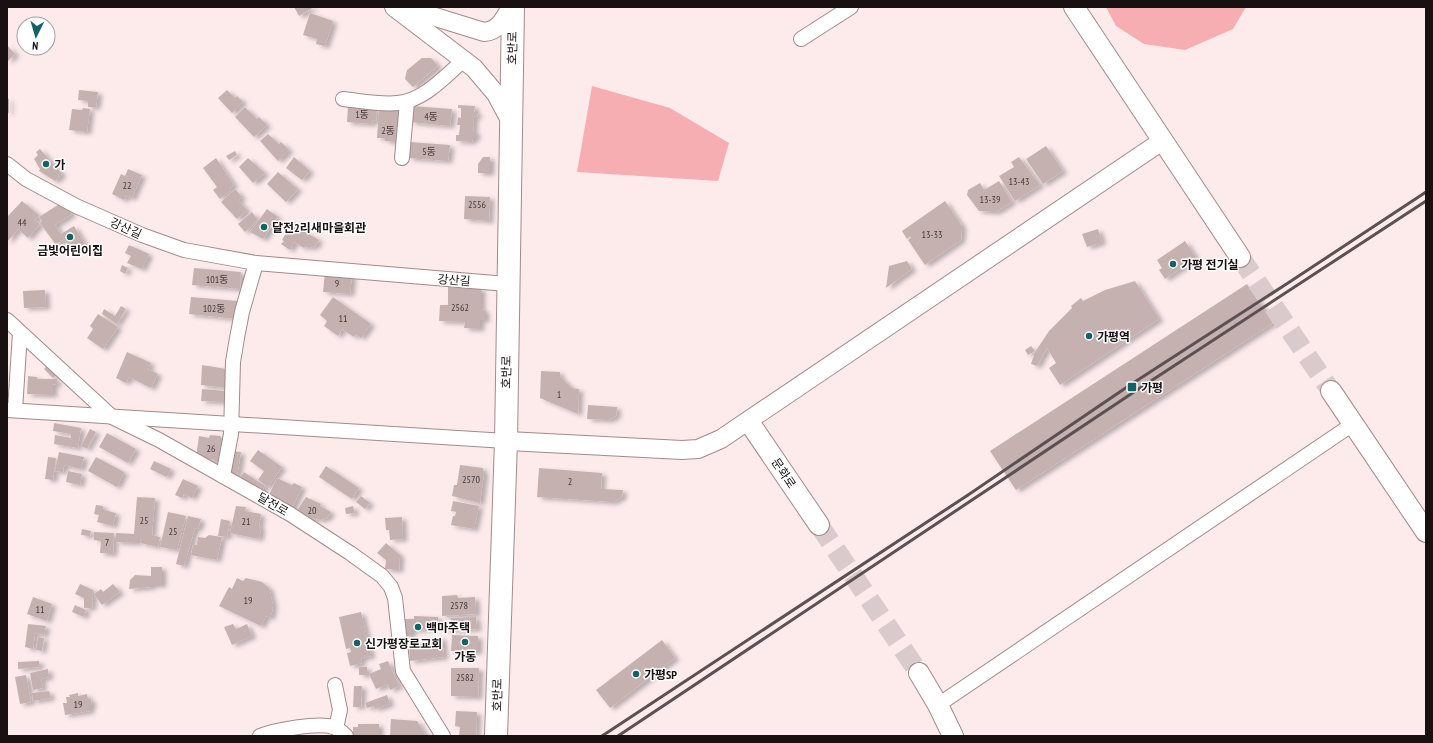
<svg xmlns="http://www.w3.org/2000/svg" width="1433" height="743" font-family="'PT Sans Narrow','Noto Sans KR',sans-serif">
	<defs>
		<filter id="shadow"><feDropShadow dx="4.5" dy="2.5" stdDeviation="2" flood-color="#0004"/></filter>
	</defs>
	<rect width="100%" height="100%" fill="#fdebec"/>
	<g fill="#f7aeb2">
		<polygon points="1106,7 1246,7 1233,29 1185,50 1144,44 1116,26"/>
		<polygon points="592,86 670,108 729,143 718,181 577,172"/>
	</g>
	<g fill="#c6b1b1" filter="url(#shadow)">
		<polygon points="294,7 314,7 299,16"/>
		<polygon points="310,13 333,21 325,46 316,44 317,39 303,35"/>
		<polygon points="7,45 15,54 7,62"/>
		<polygon points="422,58 431,58 438,66 413,87 405,79 407,70"/>
		<polygon points="79,90 98,92 96,107 88,107 88,101 78,100"/>
		<polygon points="227,90 235,98 237,96 243,102 232,113 218,98"/>
		<polygon points="7,98 9,99 9,113 7,112"/>
		<polygon points="458,105 475,106 474,112 478,112 477,117 474,116 473,132 476,132 476,138 473,138 472,142 456,141 456,135 459,135 460,125 457,125 458,117 461,118 461,108 458,108"/>
		<polygon points="348,106 377,108 376,121 373,120 372,124 347,122"/>
		<polygon points="412,106 452,109 450,126 410,122"/>
		<polygon points="245,107 257,119 259,117 267,125 254,137 235,117"/>
		<polygon points="83,108 90,109 87,132 69,130 72,109 82,110"/>
		<polygon points="379,108 399,110 397,142 385,141 385,138 377,138"/>
		<polygon points="268,134 279,144 281,142 289,150 278,161 260,141"/>
		<polygon points="410,142 450,145 448,161 408,158"/>
		<polygon points="1046,146 1063,171 1043,184 1026,159"/>
		<polygon points="40,149 62,174 55,181 39,171 40,169 34,159 38,155 36,152"/>
		<polygon points="235,151 237,155 229,160 226,156"/>
		<polygon points="294,157 310,171 302,180 286,168"/>
		<polygon points="483,157 490,157 490,173 478,173 478,164"/>
		<polygon points="1019,157 1040,185 1015,201 999,176 1014,167 1011,162"/>
		<polygon points="216,158 234,185 230,188 231,190 220,199 213,190 217,187 203,168"/>
		<polygon points="248,158 265,173 253,183 239,167"/>
		<polygon points="128,169 142,175 132,198 126,196 124,200 112,194 121,174 125,176"/>
		<polygon points="278,172 298,189 286,202 267,184"/>
		<polygon points="999,181 1012,202 996,212 979,211 967,195 968,190 980,183 984,190"/>
		<polygon points="235,189 242,197 238,200 247,210 237,219 221,202"/>
		<polygon points="465,196 490,197 489,221 464,219"/>
		<polygon points="22,201 39,215 35,220 40,224 28,238 18,229 7,242 7,215 8,216"/>
		<polygon points="945,201 962,226 961,240 925,265 908,240 911,238 910,236 907,239 902,231"/>
		<polygon points="61,203 65,208 67,207 72,214 55,225 61,234 74,226 85,244 72,251 64,239 56,245 40,223 42,221 39,217"/>
		<polygon points="267,209 278,217 263,239 250,232"/>
		<polygon points="252,212 258,220 245,232 238,224"/>
		<polygon points="293,221 302,226 300,229 319,240 314,248 314,246 309,248 306,246 304,248 294,242 290,250 281,244 284,241 282,240"/>
		<polygon points="1098,229 1102,242 1087,247 1082,234"/>
		<polygon points="1185,241 1196,258 1165,279 1159,270 1162,268 1157,260"/>
		<polygon points="129,245 149,254 142,269 127,263 131,256 125,253"/>
		<polygon points="907,261 912,269 886,288 889,266"/>
		<polygon points="122,265 128,268 125,274 120,271"/>
		<polygon points="194,268 241,272 240,289 192,285"/>
		<polygon points="325,272 352,275 350,294 323,292"/>
		<polygon points="1135,281 1159,319 1060,385 1049,368 1056,363 1047,348 1037,366 1031,364 1035,352 1049,331 1072,308 1071,306 1081,298 1083,301 1105,290"/>
		<polygon points="1247,284 1273,323 1016,490 990,451"/>
		<polygon points="448,287 481,288 481,309 485,310 485,320 480,320 480,329 464,328 465,322 439,321 440,305 448,305"/>
		<polygon points="45,290 46,307 24,308 23,291"/>
		<polygon points="191,297 238,301 237,319 189,314"/>
		<polygon points="333,297 371,324 361,338 356,334 354,337 342,329 338,336 324,326 327,321 320,315"/>
		<polygon points="121,306 126,309 117,324 102,314 104,309 115,316"/>
		<polygon points="98,314 118,327 103,349 87,338 93,329 90,326"/>
		<polygon points="1031,346 1035,351 1028,355 1025,350"/>
		<polygon points="127,352 151,363 148,369 158,374 151,388 129,377 126,383 116,378"/>
		<polygon points="202,365 226,369 227,388 201,385"/>
		<polygon points="47,366 56,375 53,378 44,369"/>
		<polygon points="541,371 560,372 560,376 572,388 579,389 578,414 540,398"/>
		<polygon points="28,376 37,377 37,379 57,379 57,385 53,384 53,395 27,394"/>
		<polygon points="202,389 226,391 225,402 201,401"/>
		<polygon points="588,405 617,407 616,416 609,420 587,419"/>
		<polygon points="54,423 81,428 78,448 54,444 55,435 71,438 71,434 53,431"/>
		<polygon points="90,429 96,432 87,449 81,446"/>
		<polygon points="107,433 136,449 128,463 99,447"/>
		<polygon points="210,435 220,436 223,440 219,463 214,462 215,460 196,457 199,436 209,438"/>
		<polygon points="258,450 282,467 268,487 258,480 264,471 250,461"/>
		<polygon points="232,451 241,452 237,476 229,474"/>
		<polygon points="59,452 84,457 81,469 64,465 63,472 55,471"/>
		<polygon points="48,457 56,458 53,480 45,479"/>
		<polygon points="96,457 124,472 117,487 88,471"/>
		<polygon points="154,461 171,469 167,477 150,469"/>
		<polygon points="460,465 483,468 483,473 484,473 480,503 452,496 454,485 457,485"/>
		<polygon points="326,466 359,488 352,499 319,477"/>
		<polygon points="539,468 602,473 601,489 623,490 622,497 613,502 537,497"/>
		<polygon points="68,471 82,474 80,485 66,482"/>
		<polygon points="244,472 265,486 259,495 238,480"/>
		<polygon points="277,478 292,485 294,483 302,487 291,510 267,499"/>
		<polygon points="183,479 198,486 192,498 184,494 182,498 175,495"/>
		<polygon points="361,496 370,503 365,509 356,502"/>
		<polygon points="137,497 155,498 152,535 160,537 158,547 140,543 141,539 138,539 138,543 116,542 116,533 134,534"/>
		<polygon points="306,497 321,504 320,506 331,512 327,518 320,520 317,518 316,520 313,518 311,521 296,512"/>
		<polygon points="453,501 479,506 474,529 451,525 453,516 455,516 456,512 451,511"/>
		<polygon points="96,505 103,506 104,510 116,513 113,526 97,522 99,515 94,514"/>
		<polygon points="236,506 246,507 245,511 261,514 259,527 261,528 259,539 230,533"/>
		<polygon points="353,506 355,513 346,514 345,508"/>
		<polygon points="168,512 186,516 177,550 160,547"/>
		<polygon points="188,516 201,519 198,529 195,528 184,566 176,564"/>
		<polygon points="402,517 403,539 390,540 389,530 386,530 385,518"/>
		<polygon points="221,519 230,521 227,537 218,536"/>
		<polygon points="82,529 91,531 90,536 81,535"/>
		<polygon points="94,532 114,533 113,554 100,553 101,541 94,540"/>
		<polygon points="209,535 222,537 217,560 191,555 193,545 197,545 198,537 205,538"/>
		<polygon points="386,543 400,555 399,570 385,569 386,560 377,553"/>
		<polygon points="151,567 162,567 162,585 151,585 151,587 129,589 130,580 135,575 151,576"/>
		<polygon points="237,578 243,581 246,578 262,582 269,588 273,605 272,612 270,618 266,616 261,626 219,606 229,587 232,589"/>
		<polygon points="80,584 93,590 92,608 84,608 84,598 75,594"/>
		<polygon points="113,584 120,592 102,605 94,594 101,589 103,592"/>
		<polygon points="457,595 458,598 475,597 476,614 442,616 442,596"/>
		<polygon points="33,597 52,604 47,621 27,614"/>
		<polygon points="75,605 86,610 84,617 72,612"/>
		<polygon points="361,612 371,656 361,658 362,663 350,666 347,653 351,652 350,648 346,649 339,617"/>
		<polygon points="414,616 438,617 439,624 424,629 411,630 411,636 404,636 403,619 414,619"/>
		<polygon points="476,617 477,629 445,630 445,622 451,621 451,618"/>
		<polygon points="28,624 46,626 44,635 35,633 33,649 25,647"/>
		<polygon points="233,624 236,629 247,624 252,636 232,645 224,627"/>
		<polygon points="452,635 478,636 478,652 451,651"/>
		<polygon points="38,637 44,638 42,651 36,650"/>
		<polygon points="442,637 444,657 410,661 409,648 418,647 418,644 427,643 427,639"/>
		<polygon points="662,640 675,658 610,708 596,690"/>
		<polygon points="39,661 40,667 18,669 18,662"/>
		<polygon points="388,661 399,686 390,690 388,684 376,689 369,674 381,669 379,664"/>
		<rect x="359" y="667" width="8" height="8"/>
		<polygon points="451,668 479,668 478,697 451,696"/>
		<polygon points="48,669 49,677 41,679 43,688 33,690 30,673"/>
		<polygon points="26,675 31,702 20,704 15,677"/>
		<polygon points="354,686 362,686 361,707 353,707"/>
		<polygon points="49,691 51,698 33,701 32,693"/>
		<polygon points="78,693 78,696 87,694 88,699 91,699 92,706 90,706 90,711 65,715 63,703 67,703 66,697 70,697 69,695"/>
		<polygon points="387,695 390,704 375,709 374,706 367,708 365,703"/>
		<polygon points="456,711 477,712 476,736 459,736 460,727 455,726"/>
		<polygon points="391,719 417,721 426,736 390,735"/>
		<polygon points="358,724 379,724 379,736 353,736 353,727 358,727"/>
	</g>
	<g fill="none" stroke-linecap="round" stroke-linejoin="round">
		<g stroke="#dbcacb" stroke-width="20" stroke-dasharray="20 10" stroke-linecap="butt">
			<polyline points="1240,257 1331,391"/>
			<polyline points="819,525 919,673"/>
		</g>
		<g stroke="#a08b8c" stroke-width="16">
			<g id="minor">
				<polyline points="801,39 851,7"/>
				<path d="M343 99C361 101 381 105 398 103 425 100 445 76 464 60"/>
				<polyline points="402,158 407,102"/>
				<polyline points="7,164 26,179 76,206 142,235 184,250 256,263 507,284"/>
				<polyline points="7,320 112,417 159,440 290,514 350,553 382,576 391,587 395,598 403,671 443,736"/>
				<polyline points="7,410 506,441"/>
				<polyline points="15,410 20,333"/>
				<polyline points="223,476 231,434 233,362 237,338 242,312 256,263"/>
				<polyline points="335,685 340,710 336,728"/>
				<polyline points="938,705 1353,424"/>
				<path d="M260 736C275 730 318 722 333 727 338 728 342 732 346 736"/>
			</g>
		</g>
		<g stroke="#a08b8c" stroke-width="20">
			<g id="tertiary">
				<polyline points="394,7 474,68 496,94 511,122"/>
				<path d="M403 7 484 32C499 31 504 19 511 7"/>
				<polyline points="506,441 682,450 698,449 721,439 1162,141"/>
			</g>
		</g>
		<g stroke="#a08b8c" stroke-width="22">
			<g id="secondary">
				<polyline points="1074,7 1240,257"/>
				<polyline points="1331,391 1426,532"/>
				<polyline points="749,422 819,525"/>
				<polyline points="919,673 938,705 953,736"/>
			</g>
		</g>
		<g stroke="#a08b8c" stroke-width="24">
			<polyline id="primary" points="496,736 506,441 513,7"/>
		</g>
		<use href="#minor" stroke="#fff" stroke-width="14"/>
		<use href="#tertiary" stroke="#fff" stroke-width="18"/>
		<use href="#secondary" stroke="#fff" stroke-width="20"/>
		<use href="#primary" stroke="#fff" stroke-width="22"/>
		<g stroke="#5c5152" stroke-width="3">
			<polyline points="602,736 968,495 1130,385 1288,283 1426,192"/>
			<polyline points="618,736 1134,392 1426,201"/>
		</g>
	</g>
	<g fill="#136366" stroke="#fff" stroke-width="1.5">
		<circle cx="46" cy="164" r="4"/>
		<circle cx="264" cy="227" r="4"/>
		<circle cx="70" cy="237" r="4"/>
		<circle cx="1173" cy="264" r="4"/>
		<circle cx="1089" cy="336" r="4"/>
		<rect x="1127" y="382" width="10" height="10" rx="2"/>
		<circle cx="418" cy="627" r="4"/>
		<circle cx="465" cy="642" r="4"/>
		<circle cx="357" cy="643" r="4"/>
		<circle cx="636" cy="674" r="4"/>
	</g>
	<g text-anchor="middle" dominant-baseline="central" stroke-width="3" stroke-linejoin="round" paint-order="stroke">
		<g font-size="10" fill="#443839">
			<text x="362" y="114">1동</text>
			<text x="431" y="116">4동</text>
			<text x="388" y="130">2동</text>
			<text x="429" y="151">5동</text>
			<text x="1019" y="181">13-43</text>
			<text x="127" y="185">22</text>
			<text x="990" y="199">13-39</text>
			<text x="477" y="204">2556</text>
			<text x="22" y="222">44</text>
			<text x="932" y="234">13-33</text>
			<text x="217" y="279">101동</text>
			<text x="337" y="283">9</text>
			<text x="460" y="307">2562</text>
			<text x="214" y="308">102동</text>
			<text x="343" y="318">11</text>
			<text x="559" y="394">1</text>
			<text x="211" y="448">26</text>
			<text x="471" y="479">2570</text>
			<text x="570" y="481">2</text>
			<text x="312" y="510">20</text>
			<text x="144" y="520">25</text>
			<text x="246" y="521">21</text>
			<text x="173" y="531">25</text>
			<text x="107" y="542">7</text>
			<text x="248" y="600">19</text>
			<text x="459" y="605">2578</text>
			<text x="40" y="609">11</text>
			<text x="465" y="677">2582</text>
			<text x="78" y="704">19</text>
		</g>
		<g font-size="12" fill="#181011" stroke="#fff">
			<text transform="translate(512 48) rotate(-89)">호반로</text>
			<text transform="translate(126 228) rotate(24)">강산길</text>
			<text transform="translate(454 280) rotate(4)">강산길</text>
			<text transform="translate(506 372) rotate(-89)">호반로</text>
			<text transform="translate(784 473) rotate(56)">문화로</text>
			<text transform="translate(273 504) rotate(30)">달전로</text>
			<text transform="translate(497 695) rotate(-89)">호반로</text>
		</g>
		<g font-size="12" font-weight="bold" fill="#181011" stroke="#fff" text-anchor="start">
			<text x="54" y="164">가</text>
			<text x="272" y="227">달전2리새마을회관</text>
			<text x="70" y="250" text-anchor="middle">금빛어린이집</text>
			<text x="1181" y="264">가평 전기실</text>
			<text x="1097" y="336">가평역</text>
			<text x="1141" y="387">가평</text>
			<text x="426" y="627">백마주택</text>
			<text x="365" y="643">신가평장로교회</text>
			<text x="465" y="656" text-anchor="middle">가동</text>
			<text x="644" y="674">가평SP</text>
		</g>
	</g>
	<rect width="1433" height="743" fill="none" stroke="#181011" stroke-width="16"/>
	<g transform="translate(36 36) rotate(185)"><circle r="19" fill="#ffffff" stroke="#a39fa0"/>
	<path d="M0-3L7 15L0 10L-7 15Z" fill="#136366"/>
	<text y="-6" font-size="11" font-weight="bold" text-anchor="middle" fill="#181011">N</text>
	</g>
</svg>
